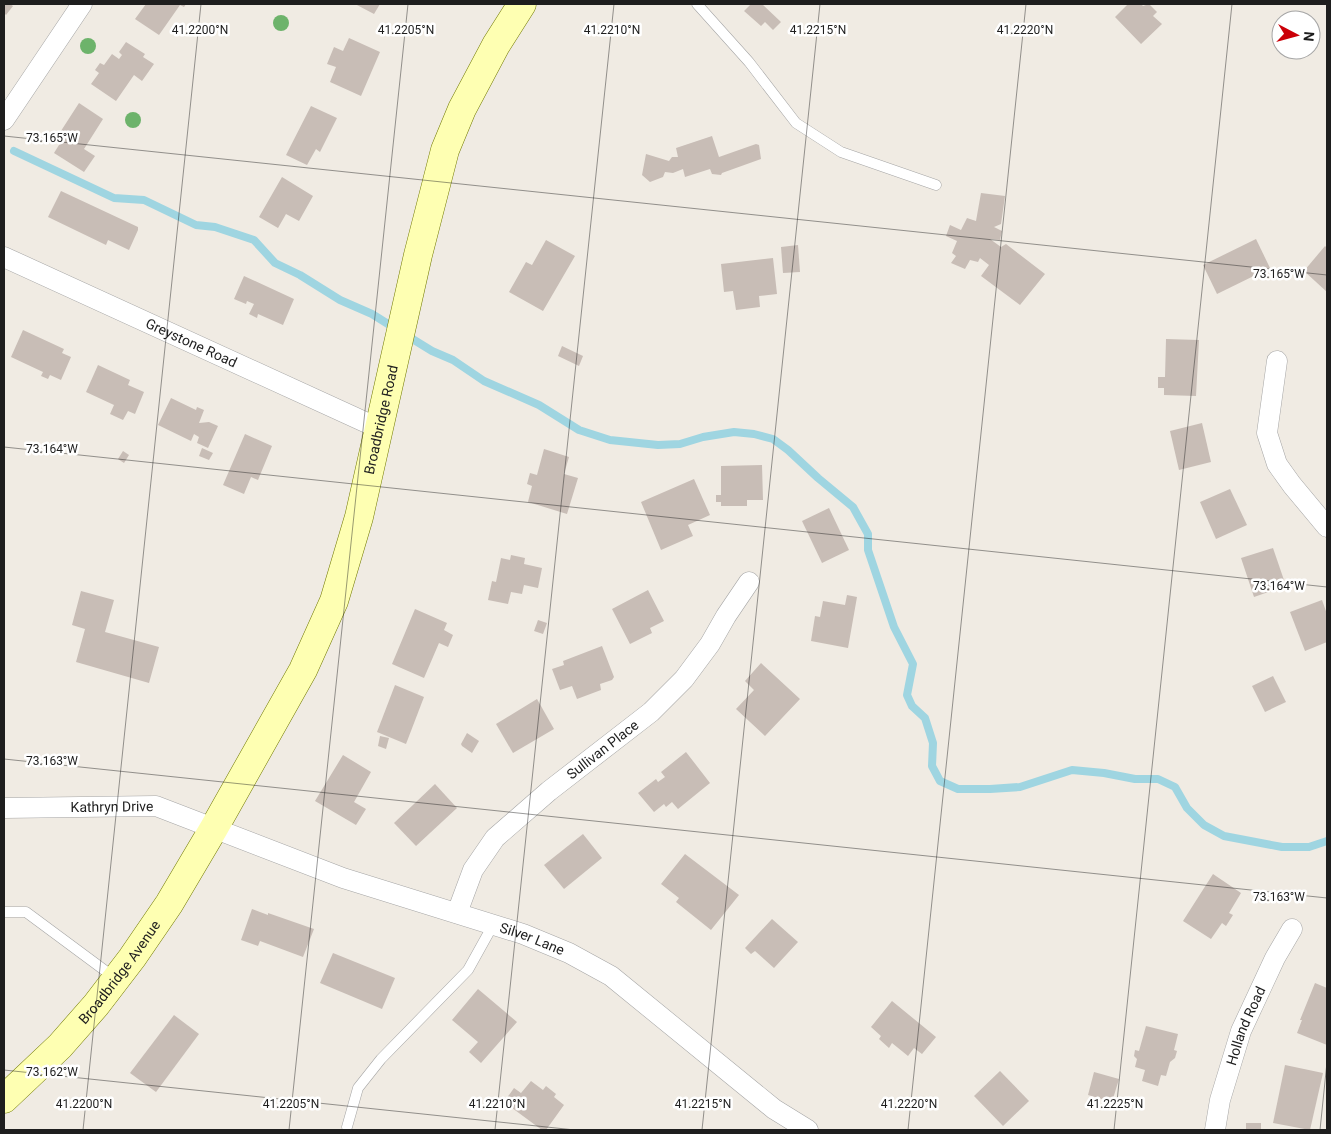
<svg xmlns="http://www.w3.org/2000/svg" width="1331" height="1134" font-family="Roboto,sans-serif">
	<rect width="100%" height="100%" fill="#f0ebe3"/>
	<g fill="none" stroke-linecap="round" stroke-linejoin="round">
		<g stroke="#9fd5e1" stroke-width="8">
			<polyline points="14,151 114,198 144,200 196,225 215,227 254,240 275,263 300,275 340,300 372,314 396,329"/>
			<polyline points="406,335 432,351 453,360 484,381 539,405 579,430 610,440 658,445 680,444 703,437 734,432 754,434 773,439 788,450 818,478 853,507 868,534 868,550 894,627 913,664 907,695 912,706 925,718 933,743 932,766 940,781 958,789 990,789 1020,787 1072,770 1104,773 1135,779 1158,779 1175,787 1187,808 1204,825 1224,836 1282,847 1309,847 1327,841"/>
		</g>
	</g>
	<g fill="#c8bdb6">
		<polygon points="4,4 10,4 13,6 6,15 4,13"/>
		<polygon points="146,4 186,4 184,7 180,5 159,35 135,19"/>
		<polygon points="355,4 380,4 374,14"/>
		<polygon points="751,4 762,4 781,22 773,30 765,22 761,26 744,11"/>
		<polygon points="1128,4 1141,4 1143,6 1149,4 1157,12 1153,16 1162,24 1141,44 1115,17"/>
		<polygon points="349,38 380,52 361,96 330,82 336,67 327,64 334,47 343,51"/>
		<polygon points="126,42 145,54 143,57 154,64 142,81 134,75 116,101 91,84 99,73 95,70 100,63 104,65 112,54 119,59 122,55 119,52"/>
		<polygon points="79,103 103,119 84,149 95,156 84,172 54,153 64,137 59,134"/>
		<polygon points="311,106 337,118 320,152 316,149 307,165 286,155"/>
		<polygon points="712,136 719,157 756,144 759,145 761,159 722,173 721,175 712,174 710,169 685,177 683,169 673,173 665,172 663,177 650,182 642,175 646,154 669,161 672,157 678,157 676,148"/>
		<polygon points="282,177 313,196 299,221 286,214 278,228 259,217"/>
		<polygon points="61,191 138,227 138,230 129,250 108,240 106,245 48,217"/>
		<polygon points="981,193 1005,196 1001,224 994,227 1002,231 1000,240 990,239 1001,247 1006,244 1045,274 1020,305 981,276 989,265 980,258 978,262 970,260 965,269 951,263 956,256 952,253 957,241 946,236 950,225 961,230 967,218 976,221"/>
		<polygon points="1256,239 1270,268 1217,294 1203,265"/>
		<polygon points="546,240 575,256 543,311 509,292 526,262 532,265"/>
		<polygon points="798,245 800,272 783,273 781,247"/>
		<polygon points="1325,246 1327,248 1327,292 1304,271"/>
		<polygon points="773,258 777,294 759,296 760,307 736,310 733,291 724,292 721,264"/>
		<polygon points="244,276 294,299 283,325 258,314 257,318 249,314 254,304 247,301 246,304 234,299"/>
		<polygon points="23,330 64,349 62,353 71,357 61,380 50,375 48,379 41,376 43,372 11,357"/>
		<polygon points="1166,339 1199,340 1196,396 1164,395 1164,388 1158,388 1158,377 1165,377"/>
		<polygon points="562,346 583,356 579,366 558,356"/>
		<polygon points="98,365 130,380 128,385 144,392 135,414 128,411 123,420 110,414 114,405 86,392"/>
		<polygon points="171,398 196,410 197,407 204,410 199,423 209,422 218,426 208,448 197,443 199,437 194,434 191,441 158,425"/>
		<polygon points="1202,423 1211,462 1179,470 1170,431"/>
		<polygon points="245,434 272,446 258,480 251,477 244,494 223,485"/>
		<polygon points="202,448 213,453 209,460 199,456"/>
		<polygon points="544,449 569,457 564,474 578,478 567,514 528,502 532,486 527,484 530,473 537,475"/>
		<polygon points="123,451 129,455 124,463 118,459"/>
		<polygon points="762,465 763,500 747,500 747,506 721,506 721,502 716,502 716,495 721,495 721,466"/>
		<polygon points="694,479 710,515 688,525 693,536 661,550 641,502"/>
		<polygon points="1230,489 1247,525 1216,539 1200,502"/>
		<polygon points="829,508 849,550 822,563 802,521"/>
		<polygon points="1273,548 1286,586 1254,597 1241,558"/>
		<polygon points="511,555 525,558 524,564 542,568 538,588 524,585 522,594 511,592 508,604 488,600 492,581 496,582 501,558 510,560"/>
		<polygon points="648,590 664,621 650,628 652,633 630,644 612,609"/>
		<polygon points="81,591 114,600 105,632 159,647 149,683 76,662 85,629 72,625"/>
		<polygon points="847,595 857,597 848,648 811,641 815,616 820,617 823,601 845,605"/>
		<polygon points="1322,600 1327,614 1327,642 1305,651 1290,612"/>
		<polygon points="415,609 447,623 444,630 453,635 448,647 439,643 424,678 392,664"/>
		<polygon points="538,620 547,623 543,634 534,631"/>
		<polygon points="602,646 614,677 612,680 600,684 601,690 577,699 572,686 560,690 552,669 564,665 563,661"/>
		<polygon points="761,663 800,699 765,736 736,709 754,690 745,681"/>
		<polygon points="1273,676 1286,702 1265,712 1252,686"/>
		<polygon points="395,685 424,697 406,744 377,732"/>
		<polygon points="537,699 554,729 513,753 496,724"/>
		<polygon points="467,733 479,741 472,753 462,746 461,744"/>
		<polygon points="380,736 389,738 386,749 378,746"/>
		<polygon points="686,752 710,783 678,809 672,802 666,807 664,804 654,812 638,793 656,779 658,782 665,777 661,772"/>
		<polygon points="343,755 371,772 354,802 366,809 356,825 315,801"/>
		<polygon points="435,784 457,808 416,846 394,823"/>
		<polygon points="583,834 602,858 564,889 544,865"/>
		<polygon points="685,854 739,895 711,930 676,902 679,898 661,884"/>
		<polygon points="1213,874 1241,893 1229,913 1233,915 1226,926 1222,923 1211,939 1183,921"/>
		<polygon points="252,909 268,915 268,913 314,929 303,957 260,941 258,946 241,940"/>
		<polygon points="772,919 798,942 774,968 755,951 751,954 745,948"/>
		<polygon points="333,953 395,978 382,1009 320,983"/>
		<polygon points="1315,983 1327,988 1327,1045 1297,1033 1302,1020 1300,1020"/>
		<polygon points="478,989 517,1022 481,1063 469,1052 478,1042 452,1020"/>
		<polygon points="892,1001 936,1037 922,1054 914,1048 908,1056 892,1043 889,1048 879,1039 881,1036 871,1027"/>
		<polygon points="174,1015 199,1034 156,1092 130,1073"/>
		<polygon points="1146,1026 1178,1034 1174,1050 1177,1051 1175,1058 1170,1062 1166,1076 1161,1075 1158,1086 1142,1081 1145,1070 1135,1067 1137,1059 1134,1056 1135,1050 1139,1051"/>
		<polygon points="1285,1065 1323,1073 1310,1130 1273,1123"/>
		<polygon points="1000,1071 1029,1101 1003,1126 974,1096"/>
		<polygon points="1094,1072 1119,1079 1112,1102 1088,1095"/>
		<polygon points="531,1081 543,1090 546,1086 556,1094 554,1097 564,1105 546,1130 542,1130 504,1102 514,1088 521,1093"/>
		<rect x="1246" y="1123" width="15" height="7"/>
	</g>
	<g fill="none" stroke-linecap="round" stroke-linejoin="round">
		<g stroke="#a5a5a5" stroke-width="11">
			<g id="service">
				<polyline points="697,4 749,62 796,123 841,152 936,185"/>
				<polyline points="4,912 26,912 115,978"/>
				<polyline points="347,1127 358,1088 381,1059 468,970 493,925"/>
			</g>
		</g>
		<g stroke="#a5a5a5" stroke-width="21">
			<g id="minor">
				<polyline points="4,120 82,4"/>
				<path id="s1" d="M4 257 378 428"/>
				<polyline points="1277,361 1267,433 1277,464 1292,485 1327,527"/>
				<path id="s2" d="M4 808 156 806 343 878 523 934 569 953 611 976 774 1109 808 1130"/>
				<path id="s3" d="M457 913 473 870 495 838 549 791 651 712 684 679 710 644 726 616 749 582"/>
				<path id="s4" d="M1215 1130 1220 1100 1241 1031 1275 958 1292 929"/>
			</g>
		</g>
		<g stroke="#717900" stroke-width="29">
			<g id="secondary">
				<path id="s5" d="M4 1099 60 1046 96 1005 132 958 169 904 214 828 303 670 334 601 359 517 418 255 445 150 462 109 496 45 522 4"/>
			</g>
		</g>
		<use href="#service" stroke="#fff" stroke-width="10"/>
		<use href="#minor" stroke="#fff" stroke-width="20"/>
		<use href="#secondary" stroke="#feffb2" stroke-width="28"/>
	</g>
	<g fill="#6db36b">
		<circle cx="281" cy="23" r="8"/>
		<circle cx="88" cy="46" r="8"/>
		<circle cx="133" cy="120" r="8"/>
	</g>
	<path fill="none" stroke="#1e1e1e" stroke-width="1" stroke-opacity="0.45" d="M4 136 1327 275M4 447 1327 587M4 759 1327 898M4 1070 575 1130M83 1130 201 4M289 1130 408 4M495 1130 614 4M702 1130 820 4M908 1130 1026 4M1114 1130 1232 4M1320 1130 1327 1062"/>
	<g text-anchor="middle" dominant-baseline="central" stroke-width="5" stroke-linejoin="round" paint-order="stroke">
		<g font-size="14" fill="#1e1e1e" stroke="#fff">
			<text stroke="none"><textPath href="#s1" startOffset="206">Greystone Road</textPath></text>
			<text stroke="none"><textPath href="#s5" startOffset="789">Broadbridge Road</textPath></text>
			<text stroke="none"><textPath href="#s3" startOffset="224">Sullivan Place</textPath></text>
			<text stroke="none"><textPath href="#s2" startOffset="108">Kathryn Drive</textPath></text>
			<text stroke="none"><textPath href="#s2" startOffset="551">Silver Lane</textPath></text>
			<text stroke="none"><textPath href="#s5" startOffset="172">Broadbridge Avenue</textPath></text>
			<text stroke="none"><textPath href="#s4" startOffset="109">Holland Road</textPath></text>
		</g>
	</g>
	<g font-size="12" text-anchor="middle" fill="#1e1e1e" stroke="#fff" stroke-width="5" stroke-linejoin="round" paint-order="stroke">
		<text x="200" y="34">41.2200°N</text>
		<text x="406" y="34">41.2205°N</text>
		<text x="612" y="34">41.2210°N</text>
		<text x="818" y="34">41.2215°N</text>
		<text x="1025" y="34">41.2220°N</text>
		<text x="52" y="142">73.165°W</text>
		<text x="1279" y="278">73.165°W</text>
		<text x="52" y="453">73.164°W</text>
		<text x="1279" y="590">73.164°W</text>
		<text x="52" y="765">73.163°W</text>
		<text x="1279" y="901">73.163°W</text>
		<text x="52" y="1076">73.162°W</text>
		<text x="84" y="1108">41.2200°N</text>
		<text x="291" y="1108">41.2205°N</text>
		<text x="497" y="1108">41.2210°N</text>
		<text x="703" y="1108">41.2215°N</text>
		<text x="909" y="1108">41.2220°N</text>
		<text x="1115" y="1108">41.2225°N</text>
	</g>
	<rect width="1331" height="1134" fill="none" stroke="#1e1e1e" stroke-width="10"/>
	<g transform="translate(1296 35) rotate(96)"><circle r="24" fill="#ffffff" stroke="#a5a5a5"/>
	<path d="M0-4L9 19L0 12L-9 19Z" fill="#cb0008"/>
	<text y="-8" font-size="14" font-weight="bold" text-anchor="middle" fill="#1e1e1e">N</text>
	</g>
</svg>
